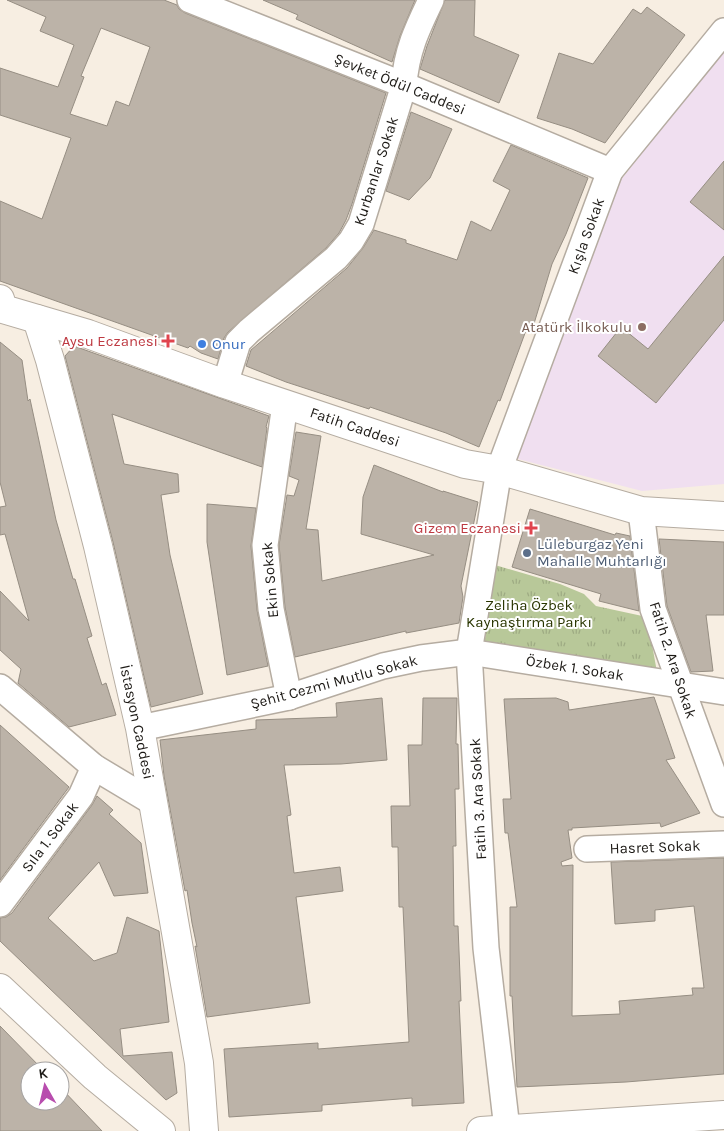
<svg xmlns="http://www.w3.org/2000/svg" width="724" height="1131" font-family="Karla,sans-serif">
	<defs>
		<pattern id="park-tufts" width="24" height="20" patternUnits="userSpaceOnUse" patternTransform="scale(1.25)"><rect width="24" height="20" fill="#b8c899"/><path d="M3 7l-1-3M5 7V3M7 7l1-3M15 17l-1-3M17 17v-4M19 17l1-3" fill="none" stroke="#9eab83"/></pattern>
	</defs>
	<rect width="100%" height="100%" fill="#f7eee2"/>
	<polygon fill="#f0dff0" points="724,50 724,484 642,491 514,458 608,196"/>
	<polygon fill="url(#park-tufts)" points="495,565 560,584 584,594 596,606 647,617 657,672 484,646"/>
	<g fill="#bcb3a8" stroke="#968e83" fill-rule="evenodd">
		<path d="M7 0H164L177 5 179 9 185 13 386 93 352 204 346 220 339 233 326 248 228 332 224 338 218 359 201 353 190 346 188 348 0 281V201L42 219 71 138 0 115V68L58 87 74 45 40 31 46 17ZM101 28 150 47 129 106 116 101 107 126 70 114 84 77 81 76Z"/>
		<polygon points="263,0 415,0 400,36 392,62 296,19 298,15"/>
		<polygon points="445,0 475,0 474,36 519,55 499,103 420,69 427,46"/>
		<polygon points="647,7 685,35 605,143 572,129 537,118 559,53 593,64 633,9 641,14"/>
		<polygon points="411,112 452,129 430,178 409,200 386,191"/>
		<polygon points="511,145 588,178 566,234 552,264 533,327 528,325 500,401 498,400 479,447 446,433 370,407 369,409 286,382 246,366 251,350 347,268 363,248 374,230 406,240 406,243 457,260 471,221 491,231 510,190 493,181"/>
		<polygon points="724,161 724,230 690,202"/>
		<polygon points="724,256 724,320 656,403 598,356 621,327 648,349"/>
		<polygon points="0,342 22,360 28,401 30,399 56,520 73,579 75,579 92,636 87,638 102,685 106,683 116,715 69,727 18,683 21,669 0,650 0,591 29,621 5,534 0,535 0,507 6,506 0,482"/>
		<polygon points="74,346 269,416 266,427 267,428 262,467 112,414 124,464 178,474 179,492 161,495 170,555 203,694 151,707 113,542 65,356"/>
		<polygon points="296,432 321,436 306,529 318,530 322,581 434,555 361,534 363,497 374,465 443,492 443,491 478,502 461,586 463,597 459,623 406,633 406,631 295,657 285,607 279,545 287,495 294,496 299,480 289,476"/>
		<polygon points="207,504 256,508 251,546 257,610 268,666 227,675 207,542"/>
		<polygon points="530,509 615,535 616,533 630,536 639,611 599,601 601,594 512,567"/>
		<polygon points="659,539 724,542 724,615 706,615 713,671 691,672 667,606"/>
		<polygon points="654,697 675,758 666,760 700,813 661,827 660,823 572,828 572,830 568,830 572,858 561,862 562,866 573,865 572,1016 620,1014 619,1001 693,995 692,988 704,988 694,906 655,910 655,921 615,924 611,862 724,858 724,1074 626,1082 517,1087 512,996 510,996 510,907 517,907 508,833 505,833 503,799 511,799 504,699 556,698 568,702 569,710"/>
		<polygon points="382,698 387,760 341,764 284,765 291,815 287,816 294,873 340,867 343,891 296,897 310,1003 207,1017 195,946 197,947 192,923 187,890 185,891 164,776 160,740 256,729 256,720 337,717 336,703"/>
		<polygon points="423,698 457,698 456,744 458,744 459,789 455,789 456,846 453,846 454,926 458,926 461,1001 459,1001 464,1103 412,1106 412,1098 322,1105 322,1111 229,1117 224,1049 318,1043 318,1049 409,1042 403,907 399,907 398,847 392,847 391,806 410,806 408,745 422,745"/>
		<polygon points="0,725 69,787 0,880"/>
		<polygon points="97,796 113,810 109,814 141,843 148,893 114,896 99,862 48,918 94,961 117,953 127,917 159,931 169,1022 120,1029 123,1056 172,1052 177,1093 166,1100 0,941 0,918 6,917 12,913 92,805"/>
		<polygon points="0,1026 44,1071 30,1071 30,1101 60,1101 60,1087 102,1131 0,1131"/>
	</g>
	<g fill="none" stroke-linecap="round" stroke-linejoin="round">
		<g stroke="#b5aca1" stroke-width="28">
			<g id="minor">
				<polyline points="190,0 404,85 610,171"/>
				<path d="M225 384 238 342 249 331 336 258 351 241 361 224 404 85C406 52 417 29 431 0"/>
				<polyline points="285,404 265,545 271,609 289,697"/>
				<polyline points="641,511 653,609 724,804"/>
				<polyline points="0,687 94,767 154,803"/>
				<polyline points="140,728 289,697 383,666 421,658 469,652 724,692"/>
				<polyline points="587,849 724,844"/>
				<polyline points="0,904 81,796 94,767"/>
				<polyline points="507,1129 486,948 469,652 499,470 610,171 724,31"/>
			</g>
		</g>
		<g stroke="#b5aca1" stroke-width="30">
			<g id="major">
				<polyline points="0,299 3,309 88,334 225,384 465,464 499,470 641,511 724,516"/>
				<polyline points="37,319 50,360 98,546 140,728 199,1063 204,1131"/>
				<polyline points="0,988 95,1077 161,1131"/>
				<polyline points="481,1131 724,1115"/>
			</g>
		</g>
		<use href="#minor" stroke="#fff" stroke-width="25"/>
		<use href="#major" stroke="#fff" stroke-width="28"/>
	</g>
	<circle fill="#8d6e63" stroke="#fff" stroke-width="2" cx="642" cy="327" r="5"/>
	<g fill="#e0444e" stroke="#fff" stroke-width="2">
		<path d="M165.5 333.5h5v5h5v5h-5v5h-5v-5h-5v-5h5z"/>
		<path d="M528.5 520.5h5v5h5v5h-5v5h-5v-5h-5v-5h5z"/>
	</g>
	<circle fill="#3f7fe0" stroke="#fff" stroke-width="2" cx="202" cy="344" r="5"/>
	<circle fill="#5c6f8a" stroke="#fff" stroke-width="2" cx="527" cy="553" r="5"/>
	<g text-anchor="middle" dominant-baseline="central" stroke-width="4" stroke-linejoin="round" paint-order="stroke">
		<g font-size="15" fill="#1d1a16" stroke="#fff">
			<text transform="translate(400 84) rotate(22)">Şevket Ödül Caddesi</text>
			<text transform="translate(376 171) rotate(-72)">Kurbanlar Sokak</text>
			<text transform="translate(586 236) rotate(-70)">Kışla Sokak</text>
			<text transform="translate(355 427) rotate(19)">Fatih Caddesi</text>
			<text transform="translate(270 580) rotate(-95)">Ekin Sokak</text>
			<text transform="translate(673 660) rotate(72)">Fatih 2. Ara Sokak</text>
			<text transform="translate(575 668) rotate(9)">Özbek 1. Sokak</text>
			<text transform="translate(334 682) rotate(-15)">Şehit Cezmi Mutlu Sokak</text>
			<text transform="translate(137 722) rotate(78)">İstasyon Caddesi</text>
			<text transform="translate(478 799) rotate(-93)">Fatih 3. Ara Sokak</text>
			<text transform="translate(50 837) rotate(-53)">Sıla 1. Sokak</text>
			<text transform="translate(655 847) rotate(-2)">Hasret Sokak</text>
		</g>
		<g font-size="15" fill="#785e54" stroke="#fff" text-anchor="end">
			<text x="632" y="327">Atatürk İlkokulu</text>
		</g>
		<g font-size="15" fill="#be3a42" stroke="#fff" text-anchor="end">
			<text x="158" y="341">Aysu Eczanesi</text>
			<text x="521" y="528">Gizem Eczanesi</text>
		</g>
		<g font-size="15" fill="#366cbe" stroke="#fff" text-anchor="start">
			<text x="212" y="344">Onur</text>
		</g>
		<g font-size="15" fill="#4e5e75" stroke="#fff" text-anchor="start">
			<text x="537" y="544">Lüleburgaz Yeni<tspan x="537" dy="17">Mahalle Muhtarlığı</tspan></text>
		</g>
		<g font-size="15" fill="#293500" stroke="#fff">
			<text x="529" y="605">Zeliha Özbek<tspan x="529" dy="17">Kaynaştırma Parkı</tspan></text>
		</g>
	</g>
	<g transform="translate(45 1086) rotate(352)"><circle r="24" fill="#ffffff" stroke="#a5a3a2"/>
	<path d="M0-4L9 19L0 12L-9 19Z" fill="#b84dae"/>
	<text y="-8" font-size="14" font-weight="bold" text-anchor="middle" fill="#1d1a16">K</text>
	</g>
</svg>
